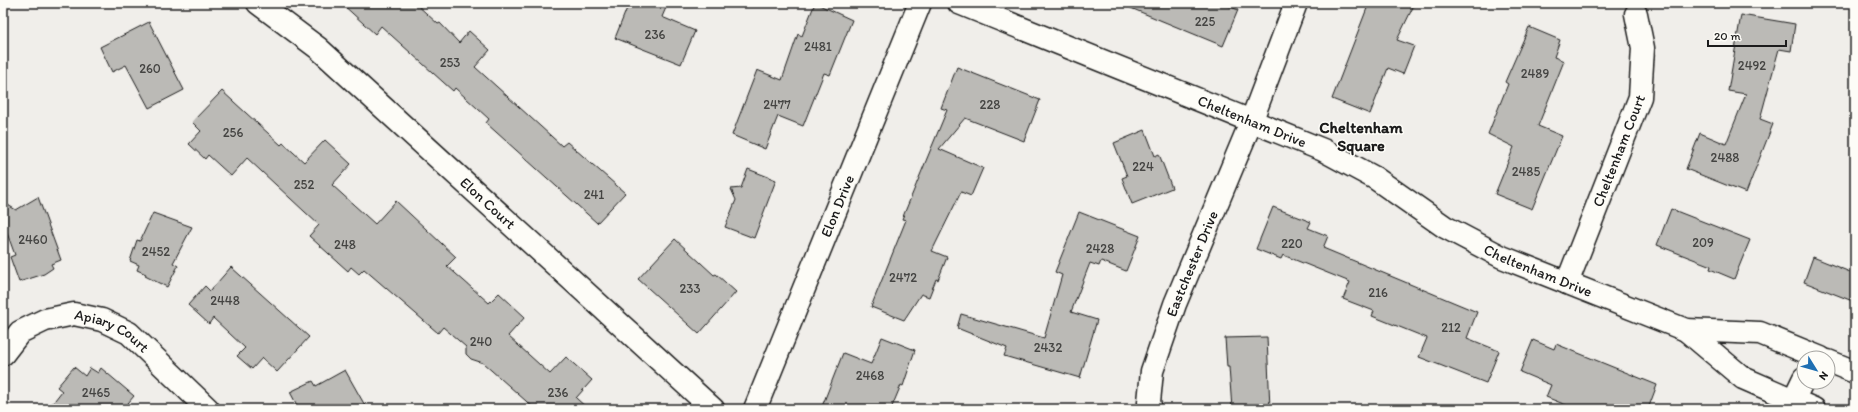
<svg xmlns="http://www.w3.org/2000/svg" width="1858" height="412" font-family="Itim,sans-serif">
	<rect width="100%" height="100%" fill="#f0eeea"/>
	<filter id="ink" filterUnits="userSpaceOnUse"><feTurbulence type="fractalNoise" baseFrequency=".025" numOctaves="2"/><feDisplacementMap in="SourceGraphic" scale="8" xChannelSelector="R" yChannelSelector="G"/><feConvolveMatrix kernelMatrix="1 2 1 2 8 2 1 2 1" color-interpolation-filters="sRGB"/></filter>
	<g filter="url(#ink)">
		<g fill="#bbbab6" stroke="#1c1c1c">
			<polygon points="341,3 415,3 438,24 440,23 459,43 469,31 490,50 475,67 562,146 567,142 625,193 597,223 486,123 489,119 455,88 453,91 381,26 375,34"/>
			<polygon points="629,3 668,3 662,17 695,31 681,64 615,38"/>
			<polygon points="815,3 852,20 830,75 824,73 803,126 778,116 765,149 732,135 757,70 782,80 798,34 802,36"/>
			<polygon points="1222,3 1238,10 1223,46 1121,4"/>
			<polygon points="1369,3 1415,3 1397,40 1414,46 1403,74 1388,68 1370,114 1332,99"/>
			<polygon points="1741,15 1795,24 1791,51 1779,49 1760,119 1773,124 1746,193 1686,169 1700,133 1726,144 1746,94 1728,91"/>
			<polygon points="149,22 184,90 149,108 126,65 112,72 100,47"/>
			<polygon points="1529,27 1560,40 1554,57 1564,61 1538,126 1562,136 1532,209 1495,194 1514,147 1488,134 1508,84 1505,82"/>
			<polygon points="957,67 1040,100 1024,141 965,118 939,149 983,168 971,196 961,192 932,251 947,257 938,280 936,279 929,297 921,294 904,320 871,307 906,220 902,219 947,110 941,108"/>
			<polygon points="222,91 281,145 283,143 304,162 325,140 351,164 332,185 375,224 396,201 456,257 447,266 489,303 499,293 525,317 508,336 550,374 566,357 592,380 576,398 588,409 535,409 483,363 471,359 466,354 466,347 443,327 438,333 364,269 359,274 351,267 348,271 309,236 319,225 247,158 231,176 208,155 205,159 189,144 201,131 192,122"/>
			<polygon points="1145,130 1155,156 1159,154 1172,188 1132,204 1122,178 1127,176 1114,143"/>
			<polygon points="748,169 776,180 754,238 725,227 736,200 731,189 741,188"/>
			<polygon points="38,197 61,260 51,264 53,268 44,274 19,282 10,257 15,255 3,222 3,202 16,210"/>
			<polygon points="1273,207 1311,222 1308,228 1328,236 1323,248 1477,312 1467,338 1499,351 1486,383 1419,357 1427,338 1372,316 1374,311 1343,299 1350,282 1283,255 1281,259 1256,249"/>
			<polygon points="1671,209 1750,240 1734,279 1710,269 1711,266 1657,245"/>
			<polygon points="1079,212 1140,236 1126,271 1101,261 1099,266 1090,263 1071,312 1097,320 1080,378 1004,356 1007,348 957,328 961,314 1044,338 1062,275 1055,272"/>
			<polygon points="153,213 192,227 173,263 178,266 167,287 145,276 146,274 137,270 139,265 130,261 137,240 140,241"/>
			<polygon points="675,239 714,275 716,274 736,292 699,334 638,279"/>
			<polygon points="1813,257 1855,274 1855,302 1804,282"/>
			<polygon points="231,267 309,337 277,372 262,358 252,369 237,356 245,348 213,318 209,324 188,305 205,286 210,291"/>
			<polygon points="882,337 915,350 903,386 901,385 891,409 821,409 843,353 871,364"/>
			<polygon points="1267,337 1270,409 1232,409 1229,367 1227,367 1225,338"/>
			<polygon points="1533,340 1554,349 1556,344 1657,385 1648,409 1576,409 1546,397 1551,385 1520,372"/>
			<polygon points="74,367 85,376 90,368 98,373 101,368 134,396 123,409 48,409 62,391 57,387"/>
			<polygon points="345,370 367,409 299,409 290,392 313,381 316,386"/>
		</g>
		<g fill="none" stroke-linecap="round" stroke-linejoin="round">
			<g stroke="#1c1c1c" stroke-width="25">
				<g id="street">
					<path id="s1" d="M258 3 318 48 713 409"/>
					<path id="s2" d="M959 3 1323 150 1375 178 1445 227 1502 257 1686 330 1743 378 1814 409"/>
					<path id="s3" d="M1567 283 1640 97 1643 48 1636 14"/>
					<polyline points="1686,330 1760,333 1821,358"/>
					<path id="s4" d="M3 354 20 332 45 320 74 314 102 320 129 333 208 409"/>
					<polyline points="1828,361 1855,372"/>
					<path id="s5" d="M755 409 920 3"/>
					<path id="s6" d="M1151 409 1149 402 1152 371 1175 304 1251 122 1296 3"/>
					<polyline points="1789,409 1804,378"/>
				</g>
			</g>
			<use href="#street" stroke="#fdfcf7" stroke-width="22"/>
		</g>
	</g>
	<g text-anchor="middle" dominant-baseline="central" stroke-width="3" stroke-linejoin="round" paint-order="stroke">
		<g font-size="13" fill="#444442">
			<text x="1205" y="21">225</text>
			<text x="655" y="34">236</text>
			<text x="818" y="46">2481</text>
			<text x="450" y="62">253</text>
			<text x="1752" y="65">2492</text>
			<text x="150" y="68">260</text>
			<text x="1535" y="73">2489</text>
			<text x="777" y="104">2477</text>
			<text x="990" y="104">228</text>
			<text x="233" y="132">256</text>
			<text x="1725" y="157">2488</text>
			<text x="1143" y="166">224</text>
			<text x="1526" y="171">2485</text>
			<text x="304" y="184">252</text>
			<text x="594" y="194">241</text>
			<text x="33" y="239">2460</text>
			<text x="1703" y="242">209</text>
			<text x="1292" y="243">220</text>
			<text x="345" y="244">248</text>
			<text x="1100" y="248">2428</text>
			<text x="156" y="251">2452</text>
			<text x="903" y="277">2472</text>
			<text x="690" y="288">233</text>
			<text x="1378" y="292">216</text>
			<text x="225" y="300">2448</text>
			<text x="1451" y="327">212</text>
			<text x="481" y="341">240</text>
			<text x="1048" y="347">2432</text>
			<text x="870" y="375">2468</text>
			<text x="96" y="392">2465</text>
			<text x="558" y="392">236</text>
		</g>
		<g font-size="15" fill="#1c1c1c" stroke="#fdfcf7">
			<text stroke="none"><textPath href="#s2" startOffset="316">Cheltenham Drive</textPath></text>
			<text stroke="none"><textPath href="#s3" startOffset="142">Cheltenham Court</textPath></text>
			<text stroke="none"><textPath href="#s1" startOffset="305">Elon Court</textPath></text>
			<text stroke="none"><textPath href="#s5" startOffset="219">Elon Drive</textPath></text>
			<text stroke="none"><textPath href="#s6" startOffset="153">Eastchester Drive</textPath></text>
			<text stroke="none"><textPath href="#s2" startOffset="640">Cheltenham Drive</textPath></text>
			<text stroke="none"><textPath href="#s4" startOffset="127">Apiary Court</textPath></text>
		</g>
		<g font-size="16" font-weight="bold" fill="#1c1c1c" stroke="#fdfcf7">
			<text x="1361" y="127">Cheltenham<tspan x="1361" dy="18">Square</tspan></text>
		</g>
	</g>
	<rect width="1858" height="412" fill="none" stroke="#fdfcf7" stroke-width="16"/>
	<rect x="8" y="8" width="1842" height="396" fill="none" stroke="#1c1c1c" stroke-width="1.5" filter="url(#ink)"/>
	<g transform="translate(1816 370) rotate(127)"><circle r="19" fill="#fdfcf7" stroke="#a3a29f"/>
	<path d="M0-3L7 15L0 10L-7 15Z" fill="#1f6fb2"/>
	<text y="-6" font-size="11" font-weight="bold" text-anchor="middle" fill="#1c1c1c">N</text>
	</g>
	<path d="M1708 40v6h78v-6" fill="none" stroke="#1c1c1c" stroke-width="2"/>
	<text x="1714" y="40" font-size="12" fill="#1c1c1c" stroke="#fdfcf7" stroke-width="3" paint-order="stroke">20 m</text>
</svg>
